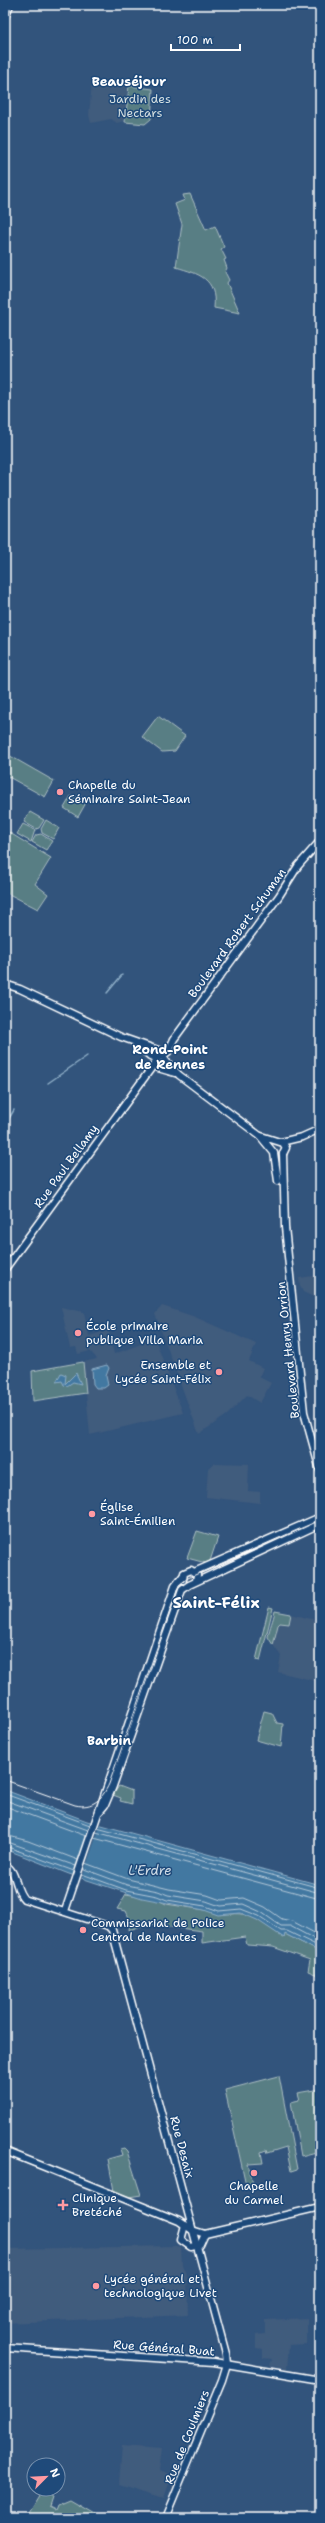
<svg xmlns="http://www.w3.org/2000/svg" width="325" height="2523" font-family="'Shantell Sans',sans-serif">
	<rect width="100%" height="100%" fill="#32547c"/>
	<filter id="ink" filterUnits="userSpaceOnUse"><feTurbulence type="fractalNoise" baseFrequency=".025" numOctaves="2"/><feDisplacementMap in="SourceGraphic" scale="8" xChannelSelector="R" yChannelSelector="G"/><feConvolveMatrix kernelMatrix="1 2 1 2 8 2 1 2 1" color-interpolation-filters="sRGB"/></filter>
	<g filter="url(#ink)">
		<g fill="#405b7d">
			<polygon points="92,82 128,84 124,121 117,123 111,119 91,123 89,115"/>
			<polygon points="313,1276 317,1276 317,1281 320,1281 320,1300 303,1292 300,1286 299,1278"/>
			<polygon points="162,1306 195,1317 256,1344 249,1361 263,1368 259,1377 271,1383 260,1403 247,1395 227,1415 199,1434 155,1314"/>
			<polygon points="61,1307 84,1312 89,1336 109,1330 114,1354 155,1339 183,1413 90,1435 83,1362 97,1359 90,1351 78,1354 76,1347 70,1348"/>
			<polygon points="214,1463 249,1464 248,1491 260,1492 260,1503 206,1497 208,1468"/>
			<polygon points="291,1614 320,1621 320,1682 278,1672 281,1656 273,1645 278,1625 280,1623 289,1624"/>
			<polygon points="176,2246 181,2247 182,2265 187,2276 188,2315 5,2323 5,2249"/>
			<polygon points="307,2318 307,2344 289,2345 287,2369 270,2366 272,2359 263,2358 263,2349 256,2348 256,2335 265,2334 265,2320"/>
			<polygon points="122,2445 162,2448 159,2471 178,2479 175,2486 169,2484 164,2498 119,2484"/>
		</g>
		<g fill="#587e84" stroke="#acbec2">
			<polygon points="129,86 153,89 151,119 145,124 125,122"/>
			<path d="M190 194 206 230 215 226 224 247 221 249 226 259 224 260 227 268 225 272 229 280 227 283 240 313 214 308C217 278 199 274 176 267L182 224 175 204 185 200 183 195Z"/>
			<polygon points="158,716 185,736 175,751 162,752 142,737"/>
			<polygon points="5,753 54,781 45,797 5,775"/>
			<polygon points="78,795 87,801 78,817 64,808 71,796 76,799"/>
			<polygon points="30,812 44,820 39,828 36,829 24,822"/>
			<polygon points="46,820 59,828 53,839 42,833 41,829"/>
			<polygon points="23,824 35,830 31,842 17,834"/>
			<polygon points="5,830 51,858 35,884 48,894 38,909 5,892"/>
			<polygon points="41,834 52,841 46,850 32,842 36,835"/>
			<polygon points="83,1362 86,1393 33,1401 32,1371"/>
			<polygon points="197,1531 218,1537 210,1561 206,1563 187,1558"/>
			<polygon points="269,1607 273,1608 260,1661 256,1660"/>
			<path d="M275 1611 291 1614 289 1624 280 1623 278 1625 273 1645 268 1637C270 1626 273 1621 275 1611Z"/>
			<polygon points="264,1711 272,1713 277,1723 283,1724 281,1747 256,1740"/>
			<polygon points="119,1786 132,1791 132,1804 120,1801 121,1798 113,1795"/>
			<path d="M126 1894 156 1899 166 1904 232 1914C251 1911 269 1928 284 1938L285 1934 320 1952V1976L308 1971 310 1960 273 1947 247 1945 245 1937 202 1943V1931L148 1924 129 1930 130 1920 126 1911 117 1909Z"/>
			<polygon points="279,2076 297,2169 291,2171 286,2147 267,2153 266,2150 261,2152 263,2163 248,2164 253,2183 246,2185 225,2090"/>
			<polygon points="320,2089 320,2151 301,2156 291,2102 299,2100 297,2093"/>
			<polygon points="124,2148 127,2151 141,2195 129,2197 114,2191 108,2159 122,2155 120,2149"/>
			<polygon points="43,2489 51,2489 48,2494 53,2497 50,2506 56,2509 58,2504 70,2499 103,2518 25,2518"/>
		</g>
		<g fill="#4378a1" stroke="#8eaec7">
			<polygon points="107,1365 109,1368 106,1376 108,1385 104,1388 96,1388 93,1384 92,1369"/>
			<polygon points="61,1373 66,1375 65,1384 76,1373 81,1384 73,1382 67,1386 64,1385 62,1381 56,1382"/>
			<polygon points="5,1790 87,1821 320,1885 320,1952 285,1934 284,1938 257,1920 241,1913 218,1915 204,1910 142,1898 69,1874 5,1849"/>
		</g>
		<polygon fill="#32547c" points="92,1820 101,1823 81,1880 72,1876"/>
		<g fill="none" stroke-linecap="round" stroke-linejoin="round">
			<g stroke="#b4c9d9" stroke-width="1">
				<polyline points="5,1794 90,1825"/>
				<polyline points="5,1800 88,1830"/>
				<polyline points="5,1806 86,1836"/>
				<polyline points="97,1828 320,1888"/>
				<polyline points="96,1832 320,1893"/>
				<polyline points="5,1835 28,1841 78,1860"/>
				<polyline points="94,1838 320,1899"/>
				<polyline points="5,1841 76,1866"/>
				<polyline points="5,1846 74,1871"/>
				<polyline points="85,1863 128,1879 169,1889 207,1895 221,1900 244,1898 265,1907 282,1919 292,1921 320,1936"/>
				<polyline points="84,1869 127,1885 158,1891 168,1895 206,1901 220,1906 243,1904 261,1912 281,1926 290,1926 320,1942"/>
				<polyline points="82,1874 126,1890 157,1896 167,1900 205,1906 219,1911 241,1909 259,1916 281,1931 287,1931 320,1947"/>
			</g>
			<g stroke="#8eaec7" stroke-width="1.5">
				<polyline points="107,993 122,975"/>
				<polyline points="48,1083 87,1056"/>
				<polyline points="5,1125 14,1110"/>
			</g>
			<g stroke="#fff" stroke-width="9">
				<g id="secondary">
					<polyline points="5,17 10,5"/>
					<polyline points="281,1142 302,1137 320,1129"/>
					<polyline points="5,1269 155,1063"/>
					<polyline points="194,1572 320,1517"/>
					<polyline points="183,1580 184,1573 191,1570 197,1575 196,1581"/>
					<polyline points="100,1811 105,1805 113,1786 182,1590 189,1585 320,1524"/>
					<path d="M5 1865C18 1872 14 1889 24 1899L108 1926 112 1930 226 2354 227 2364 222 2380 165 2518"/>
					<polyline points="65,1911 175,1586 182,1577"/>
					<polyline points="5,2151 179,2221 192,2230 205,2234 320,2207"/>
					<polyline points="185,2225 181,2240 191,2247 200,2245 205,2234"/>
					<polyline points="5,2348 214,2362 320,2380"/>
				</g>
			</g>
			<g stroke="#fff" stroke-width="9">
				<g id="primary">
					<polyline points="5,984 20,989 121,1037 161,1051 165,1060 162,1068"/>
					<polyline points="135,1043 150,1056 159,1058 168,1052 174,1039 279,896 298,866 320,841"/>
					<polyline points="154,1055 158,1068 175,1073"/>
					<polyline points="165,1060 179,1075 260,1136 274,1153 278,1181"/>
					<polyline points="261,1136 283,1143 286,1148 283,1154"/>
					<polyline points="283,1154 285,1227 304,1412 320,1470"/>
				</g>
			</g>
			<use href="#secondary" stroke="#1f4a7a" stroke-width="6"/>
			<use href="#primary" stroke="#1f4a7a" stroke-width="6"/>
			<g stroke="#fff" stroke-width="1">
				<polyline points="5,11 7,5"/>
				<path d="M5 1780 75 1805C93 1809 102 1799 109 1784L179 1585 188 1578 320 1520"/>
			</g>
		</g>
	</g>
	<g fill="#ff9aa2" stroke="#1f4a7a" stroke-width="1.5">
		<circle cx="60" cy="792" r="4"/>
		<circle cx="78" cy="1333" r="4"/>
		<circle cx="219" cy="1372" r="4"/>
		<circle cx="92" cy="1514" r="4"/>
		<circle cx="83" cy="1930" r="4"/>
		<circle cx="254" cy="2173" r="4"/>
		<path d="M61 2199h4v4h4v4h-4v4h-4v-4h-4v-4h4z"/>
		<circle cx="96" cy="2286" r="4"/>
	</g>
	<g text-anchor="middle" dominant-baseline="central" stroke-width="3" stroke-linejoin="round" paint-order="stroke">
		<g font-size="12" fill="#d5dfe0" stroke="#1f4a7a">
			<text x="140" y="99">Jardin des<tspan x="140" dy="14">Nectars</tspan></text>
		</g>
		<g font-size="12" fill="#fff" stroke="#1f4a7a" text-anchor="start">
			<text x="68" y="785">Chapelle du<tspan x="68" dy="14">Séminaire Saint-Jean</tspan></text>
			<text x="86" y="1326">École primaire<tspan x="86" dy="14">publique Villa Maria</tspan></text>
			<text x="211" y="1365" text-anchor="end">Ensemble et<tspan x="211" dy="14">Lycée Saint-Félix</tspan></text>
			<text x="100" y="1507">Église<tspan x="100" dy="14">Saint-Émilien</tspan></text>
			<text x="91" y="1923">Commissariat de Police<tspan x="91" dy="14">Central de Nantes</tspan></text>
			<text x="254" y="2186" text-anchor="middle">Chapelle<tspan x="254" dy="14">du Carmel</tspan></text>
			<text x="72" y="2198">Clinique<tspan x="72" dy="14">Bretéché</tspan></text>
			<text x="104" y="2279">Lycée général et<tspan x="104" dy="14">technologique Livet</tspan></text>
		</g>
		<g font-size="12" fill="#fff" stroke="#1f4a7a">
			<text transform="translate(237 933) rotate(-54)">Boulevard Robert Schuman</text>
			<text transform="translate(66 1166) rotate(-54)">Rue Paul Bellamy</text>
			<text transform="translate(288 1350) rotate(-96)">Boulevard Henry Orrion</text>
			<text transform="translate(182 2147) rotate(75)">Rue Desaix</text>
			<text transform="translate(164 2348) rotate(4)">Rue Général Buat</text>
			<text transform="translate(187 2437) rotate(-68)">Rue de Coulmiers</text>
		</g>
		<g font-size="13" font-weight="bold" fill="#fff" stroke="#1f4a7a">
			<text x="129" y="81">Beauséjour</text>
			<text x="170" y="1049">Rond-Point<tspan x="170" dy="15">de Rennes</tspan></text>
			<text x="109" y="1740">Barbin</text>
		</g>
		<g font-size="13" font-style="italic" fill="#d0dde8" stroke="#1f4a7a">
			<text x="150" y="1870">L'Erdre</text>
		</g>
		<g font-size="16" font-weight="bold" fill="#fff" stroke="#1f4a7a">
			<text x="216" y="1602">Saint-Félix</text>
		</g>
	</g>
	<rect width="325" height="2523" fill="none" stroke="#1f4a7a" stroke-width="20"/>
	<rect x="10" y="10" width="305" height="2503" fill="none" stroke="#fff" stroke-width="1.5" filter="url(#ink)"/>
	<g transform="translate(46 2477) rotate(66)"><circle r="19" fill="#1f4a7a" stroke="#7992af"/>
	<path d="M0-3L7 15L0 10L-7 15Z" fill="#ff9aa2"/>
	<text y="-6" font-size="11" font-weight="bold" text-anchor="middle" fill="#ffffff">N</text>
	</g>
	<path d="M171 44v6h69v-6" fill="none" stroke="#ffffff" stroke-width="2"/>
	<text x="177" y="44" font-size="12" fill="#ffffff" stroke="#1f4a7a" stroke-width="3" paint-order="stroke">100 m</text>
</svg>
